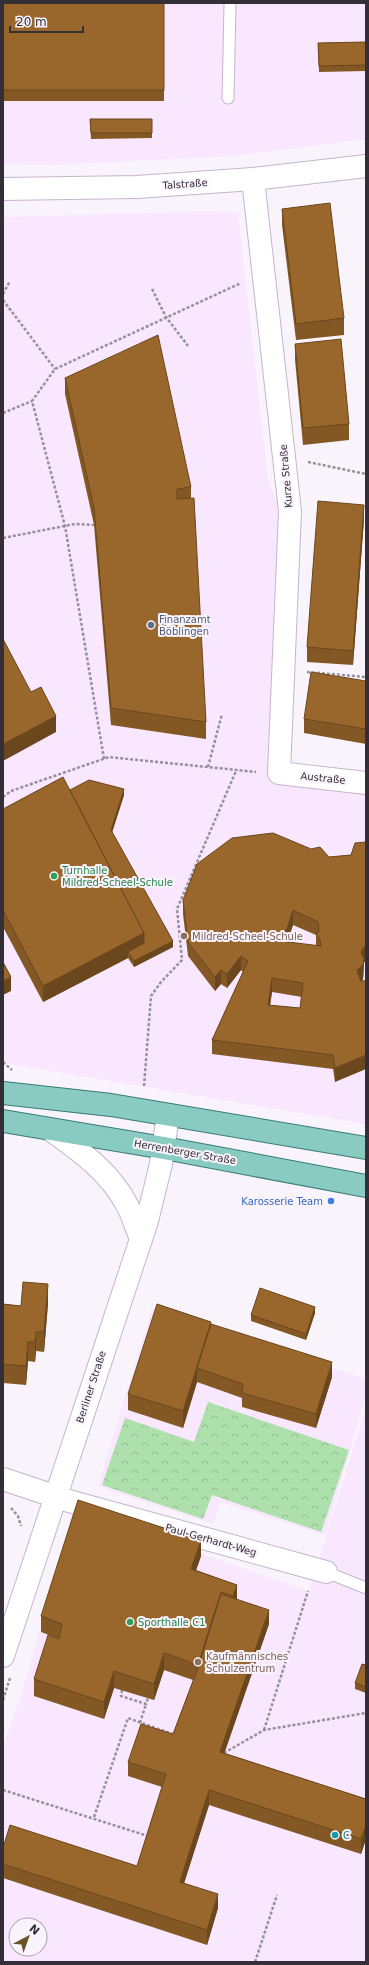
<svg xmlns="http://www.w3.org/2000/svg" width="369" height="1965" font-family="'DejaVu Sans',sans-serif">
	<defs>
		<pattern id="park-crowns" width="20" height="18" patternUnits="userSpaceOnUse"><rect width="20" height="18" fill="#ade0aa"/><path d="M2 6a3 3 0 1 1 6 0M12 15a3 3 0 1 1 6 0" fill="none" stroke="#95c093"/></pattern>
	</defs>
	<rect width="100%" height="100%" fill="#f9f3fc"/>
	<g fill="#f8e7ff" fill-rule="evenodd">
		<polygon points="3,3 366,3 366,139 234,156 55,165 3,164"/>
		<polygon points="211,211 238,213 268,480 280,510 272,779 366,790 366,1124 3,1063 3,217"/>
		<polygon points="152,1309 366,1379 366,1396 325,1535 220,1502 213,1524 98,1486"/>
		<path d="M366 1408V1962H3V1746L22 1693 39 1632 77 1511 309 1591ZM16 1925H40V1949H16Z"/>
	</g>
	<polygon fill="url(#park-crowns)" points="208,1402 349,1450 321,1532 212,1495 203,1519 102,1485 125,1418 194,1442"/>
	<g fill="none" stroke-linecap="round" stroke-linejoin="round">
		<g stroke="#c5b5cb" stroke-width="13">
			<g id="service">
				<polyline points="228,98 230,5"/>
				<polyline points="326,1572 366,1588"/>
			</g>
		</g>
		<g stroke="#c5b5cb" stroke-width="24">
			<g id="minor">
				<polyline points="253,179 290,511 279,773 366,783"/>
				<polyline points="3,189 137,187 253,179 366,166"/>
				<polyline points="3,1479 69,1501 326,1572"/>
			</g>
		</g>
		<g stroke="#c5b5cb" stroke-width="24">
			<g id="tertiary">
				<path d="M51 1130C80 1151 110 1172 127 1205 133 1215 136 1228 141 1239"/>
				<polyline points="3,1656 147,1221 161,1164 168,1115"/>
			</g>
		</g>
		<g stroke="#397c76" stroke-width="24">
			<g id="primary">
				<polyline points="3,1093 111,1105 366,1148"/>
				<polyline points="3,1121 164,1148 366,1186"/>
			</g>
		</g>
		<g stroke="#97919a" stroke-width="2.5" stroke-dasharray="3 2" stroke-linecap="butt">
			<polyline points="152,289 166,317 188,346"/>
			<polyline points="3,294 10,281"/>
			<polyline points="3,300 55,369"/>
			<polyline points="3,413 32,401"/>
			<polyline points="308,462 366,474"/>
			<polyline points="3,538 75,524 94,525"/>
			<polyline points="307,672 366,677"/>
			<polyline points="104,759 65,526 32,401 55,369 241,283"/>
			<polyline points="208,767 222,714"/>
			<polyline points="3,797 11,791 109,757 256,772"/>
			<polyline points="3,1062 12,1070"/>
			<polyline points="144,1086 151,996 161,982 182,960 177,909 236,771"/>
			<polyline points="11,1508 18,1516 21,1526"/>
			<polyline points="122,1690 121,1696 146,1704 148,1698"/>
			<polyline points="3,1700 10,1678"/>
			<polyline points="140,1723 146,1704"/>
			<polyline points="264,1730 308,1591"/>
			<polyline points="224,1753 264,1730 366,1713"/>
			<polyline points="3,1790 148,1836"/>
			<polyline points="94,1817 128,1718 175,1735"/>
			<polyline points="255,1962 277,1895"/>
		</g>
		<use href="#service" stroke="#fff" stroke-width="11"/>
		<use href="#minor" stroke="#fff" stroke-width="22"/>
		<use href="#tertiary" stroke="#fff" stroke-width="22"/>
		<use href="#primary" stroke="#89cac1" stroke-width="22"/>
	</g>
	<g fill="#845825" fill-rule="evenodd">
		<rect x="3" y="3" width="161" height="98"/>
		<polygon points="366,42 366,71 319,72 318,43"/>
		<polygon points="90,119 152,119 152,138 91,139"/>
		<polygon points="282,209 344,318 344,335 296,340 282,225"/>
		<polygon points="295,344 349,424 349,440 303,445 295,360"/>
		<polygon points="65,378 191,487 191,498 206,722 206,739 111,725 94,525 65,394"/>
		<polygon points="364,519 353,665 307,662 307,647"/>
		<polygon points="366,681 366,744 304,733 304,719"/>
		<polygon points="70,790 124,795 112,832 173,947 134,967 128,958 43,1002 3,927 3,809"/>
		<path d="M366 842V959L364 963 363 980 361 981 335 1082 333 1069 212 1054V1040L243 972 241 970 227 988 221 984 215 991 188 956 183 914V900L329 857 351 855ZM293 925 316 935V946L287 942ZM272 992 302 997 300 1008 270 1005Z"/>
		<polygon points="48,1303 44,1352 36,1351 35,1362 28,1361 26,1385 3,1383 3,1304 21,1306"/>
		<polygon points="315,1313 306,1340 251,1321 251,1315"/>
		<polygon points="211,1324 332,1377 316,1428 242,1407 242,1398 197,1382 183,1428 128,1410 128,1394"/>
		<polygon points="201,1556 196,1570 237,1585 237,1599 269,1624 224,1753 366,1799 366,1839 361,1854 209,1805 184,1883 218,1908 207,1945 3,1878 3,1848 137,1866 162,1787 128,1776 128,1762 173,1734 193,1680 164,1670 154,1700 114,1688 104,1719 34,1696 34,1679 59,1639 41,1632 41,1616"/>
		<polygon points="366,1665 366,1693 355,1689 355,1683"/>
	</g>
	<g fill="#6b471e">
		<polygon points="364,505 364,519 353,665 353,651"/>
		<polygon points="56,716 56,732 3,761 3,744"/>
		<polygon points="124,789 124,795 111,836 111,830"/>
		<polygon points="293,910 293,925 287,943 272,940"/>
		<polygon points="144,933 144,949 128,952 128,958 43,1002 43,986"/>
		<polygon points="173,941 173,947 134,967 134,961"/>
		<polygon points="366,945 366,959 364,963 363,980 357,985 357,970 361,952"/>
		<polygon points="241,956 241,970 227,988 227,974"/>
		<polygon points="221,970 221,984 215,991 215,977"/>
		<polygon points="11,977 11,991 3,995 3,981"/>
		<polygon points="272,978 272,992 268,1019 268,1005"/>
		<polygon points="366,1055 366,1069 335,1082 335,1068"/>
		<polygon points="48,1284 48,1303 44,1352 44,1332"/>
		<polygon points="315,1307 315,1313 306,1340 306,1334"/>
		<polygon points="211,1322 211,1338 197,1368 197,1382 183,1428 183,1411"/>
		<polygon points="36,1332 36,1351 35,1362 35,1342"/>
		<polygon points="28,1342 28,1361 26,1385 26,1366"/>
		<polygon points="332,1362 332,1377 316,1428 316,1414"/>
		<polygon points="201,1540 201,1556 191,1585 191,1569"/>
		<polygon points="237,1585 237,1601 233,1612 233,1596"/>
		<polygon points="221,1592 221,1609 198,1682 198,1665"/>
		<polygon points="269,1610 269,1624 220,1766 220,1752"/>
		<polygon points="164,1653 164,1670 154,1700 154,1684"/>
		<polygon points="114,1671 114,1688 104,1719 104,1702"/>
		<polygon points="209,1790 209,1805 180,1896 180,1882"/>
		<polygon points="366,1825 366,1839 361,1854 361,1839"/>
		<polygon points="218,1894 218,1908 207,1945 207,1930"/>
	</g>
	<g fill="#99662b" stroke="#6b471e" fill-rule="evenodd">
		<rect x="3" y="3" width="161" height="87"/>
		<polygon points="366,42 366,65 319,66 318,43"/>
		<polygon points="90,119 152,119 152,133 91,133"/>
		<polygon points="330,203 344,318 296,324 282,209"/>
		<polygon points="158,335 191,487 177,489 177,499 194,498 206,722 111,708 94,508 65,378"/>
		<polygon points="341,339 349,424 303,428 295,344"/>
		<polygon points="318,501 364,505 353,651 307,647"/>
		<polygon points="3,639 31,692 41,687 56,716 3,744"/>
		<polygon points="311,672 366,681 366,729 304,719"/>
		<polygon points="63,777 144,933 43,986 3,910 3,809"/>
		<polygon points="89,780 124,789 111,830 173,941 134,961 128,952 144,943 144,933 70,790"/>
		<path d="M273 833 311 849 320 847 329 857 351 855 355 843 366 842V945L361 952 364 959 363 965 357 970 361 982 366 980V1055L335 1068 333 1055 212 1040 248 961 241 956 227 974 221 970 215 977 188 942 183 900 197 864 232 838ZM293 910 318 922 319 931 316 935 320 939 321 946 272 940 287 929ZM272 978 303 983 300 1008 268 1005Z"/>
		<polygon points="3,962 11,977 3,981"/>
		<polygon points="23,1282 48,1284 44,1332 36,1332 35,1342 28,1342 26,1366 3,1364 3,1304 21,1306"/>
		<polygon points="260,1288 315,1307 306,1334 251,1315"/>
		<polygon points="157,1304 211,1322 183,1411 128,1394"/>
		<polygon points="211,1324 332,1362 316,1414 242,1393 243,1384 197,1368"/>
		<polygon points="78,1500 201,1540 191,1569 237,1585 233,1596 221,1592 198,1665 164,1653 154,1684 114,1671 104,1702 34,1679 48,1635 59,1639 62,1624 41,1616"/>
		<polygon points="221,1594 269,1610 220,1752 366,1799 366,1825 361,1839 209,1790 180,1882 218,1894 207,1930 3,1864 3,1848 10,1825 137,1866 166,1774 128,1762 141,1724 173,1734 198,1668"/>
		<polygon points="362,1664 366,1665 366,1687 355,1683"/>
	</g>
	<circle fill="#5c6f8a" stroke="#f9f3fc" stroke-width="1.5" cx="151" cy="625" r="4"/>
	<g fill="#2e9e5b" stroke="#f9f3fc" stroke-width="1.5">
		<circle cx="54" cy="876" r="4"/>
		<circle cx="130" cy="1622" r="4"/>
	</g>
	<g fill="#8d6e63" stroke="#f9f3fc" stroke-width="1.5">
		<circle cx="184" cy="936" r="4"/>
		<circle cx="198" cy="1662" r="4"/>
	</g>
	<circle fill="#3f7fe0" stroke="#f9f3fc" stroke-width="1.5" cx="331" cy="1201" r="4"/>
	<circle fill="#0f9aa8" stroke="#f9f3fc" stroke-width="1.5" cx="335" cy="1835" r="4"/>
	<g text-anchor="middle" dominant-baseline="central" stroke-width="4" stroke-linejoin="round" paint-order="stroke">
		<g font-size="10" fill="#342e36" stroke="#f9f3fc">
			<text transform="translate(185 184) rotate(-4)">Talstraße</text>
			<text transform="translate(286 476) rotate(-95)">Kurze Straße</text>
			<text transform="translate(323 778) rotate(6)">Austraße</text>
			<text transform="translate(185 1152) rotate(10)">Herrenberger Straße</text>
			<text transform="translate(91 1387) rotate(-72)">Berliner Straße</text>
			<text transform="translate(211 1540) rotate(16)">Paul-Gerhardt-Weg</text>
		</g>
		<g font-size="10" fill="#4e5e75" stroke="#f9f3fc" text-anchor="start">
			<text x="159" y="619">Finanzamt<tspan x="159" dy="12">Böblingen</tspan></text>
		</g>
		<g font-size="10" fill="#27864d" stroke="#f9f3fc" text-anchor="start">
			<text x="62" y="870">Turnhalle<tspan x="62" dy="12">Mildred-Scheel-Schule</tspan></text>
			<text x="138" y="1622">Sporthalle C1</text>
		</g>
		<g font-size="10" fill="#785e54" stroke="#f9f3fc" text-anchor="start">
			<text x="192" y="936">Mildred-Scheel-Schule</text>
			<text x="206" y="1656">Kaufmännisches<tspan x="206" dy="12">Schulzentrum</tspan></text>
		</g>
		<g font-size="10" fill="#366cbe" stroke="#f9f3fc" text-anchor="end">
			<text x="323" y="1201">Karosserie Team</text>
		</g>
		<g font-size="10" fill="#0d838f" stroke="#f9f3fc" text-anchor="start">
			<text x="343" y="1835">C</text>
		</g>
	</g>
	<rect width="369" height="1965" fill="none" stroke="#342e36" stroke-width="8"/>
	<g transform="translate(28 1937) rotate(41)"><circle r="19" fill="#f9f3fc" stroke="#aaa4ad"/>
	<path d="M0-3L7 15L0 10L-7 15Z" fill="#6a5424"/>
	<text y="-6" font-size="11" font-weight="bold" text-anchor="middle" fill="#342e36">N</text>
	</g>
	<path d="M10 26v6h73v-6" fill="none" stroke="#342e36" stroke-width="2"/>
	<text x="16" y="26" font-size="12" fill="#342e36" stroke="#f9f3fc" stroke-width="3" paint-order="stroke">20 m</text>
</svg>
